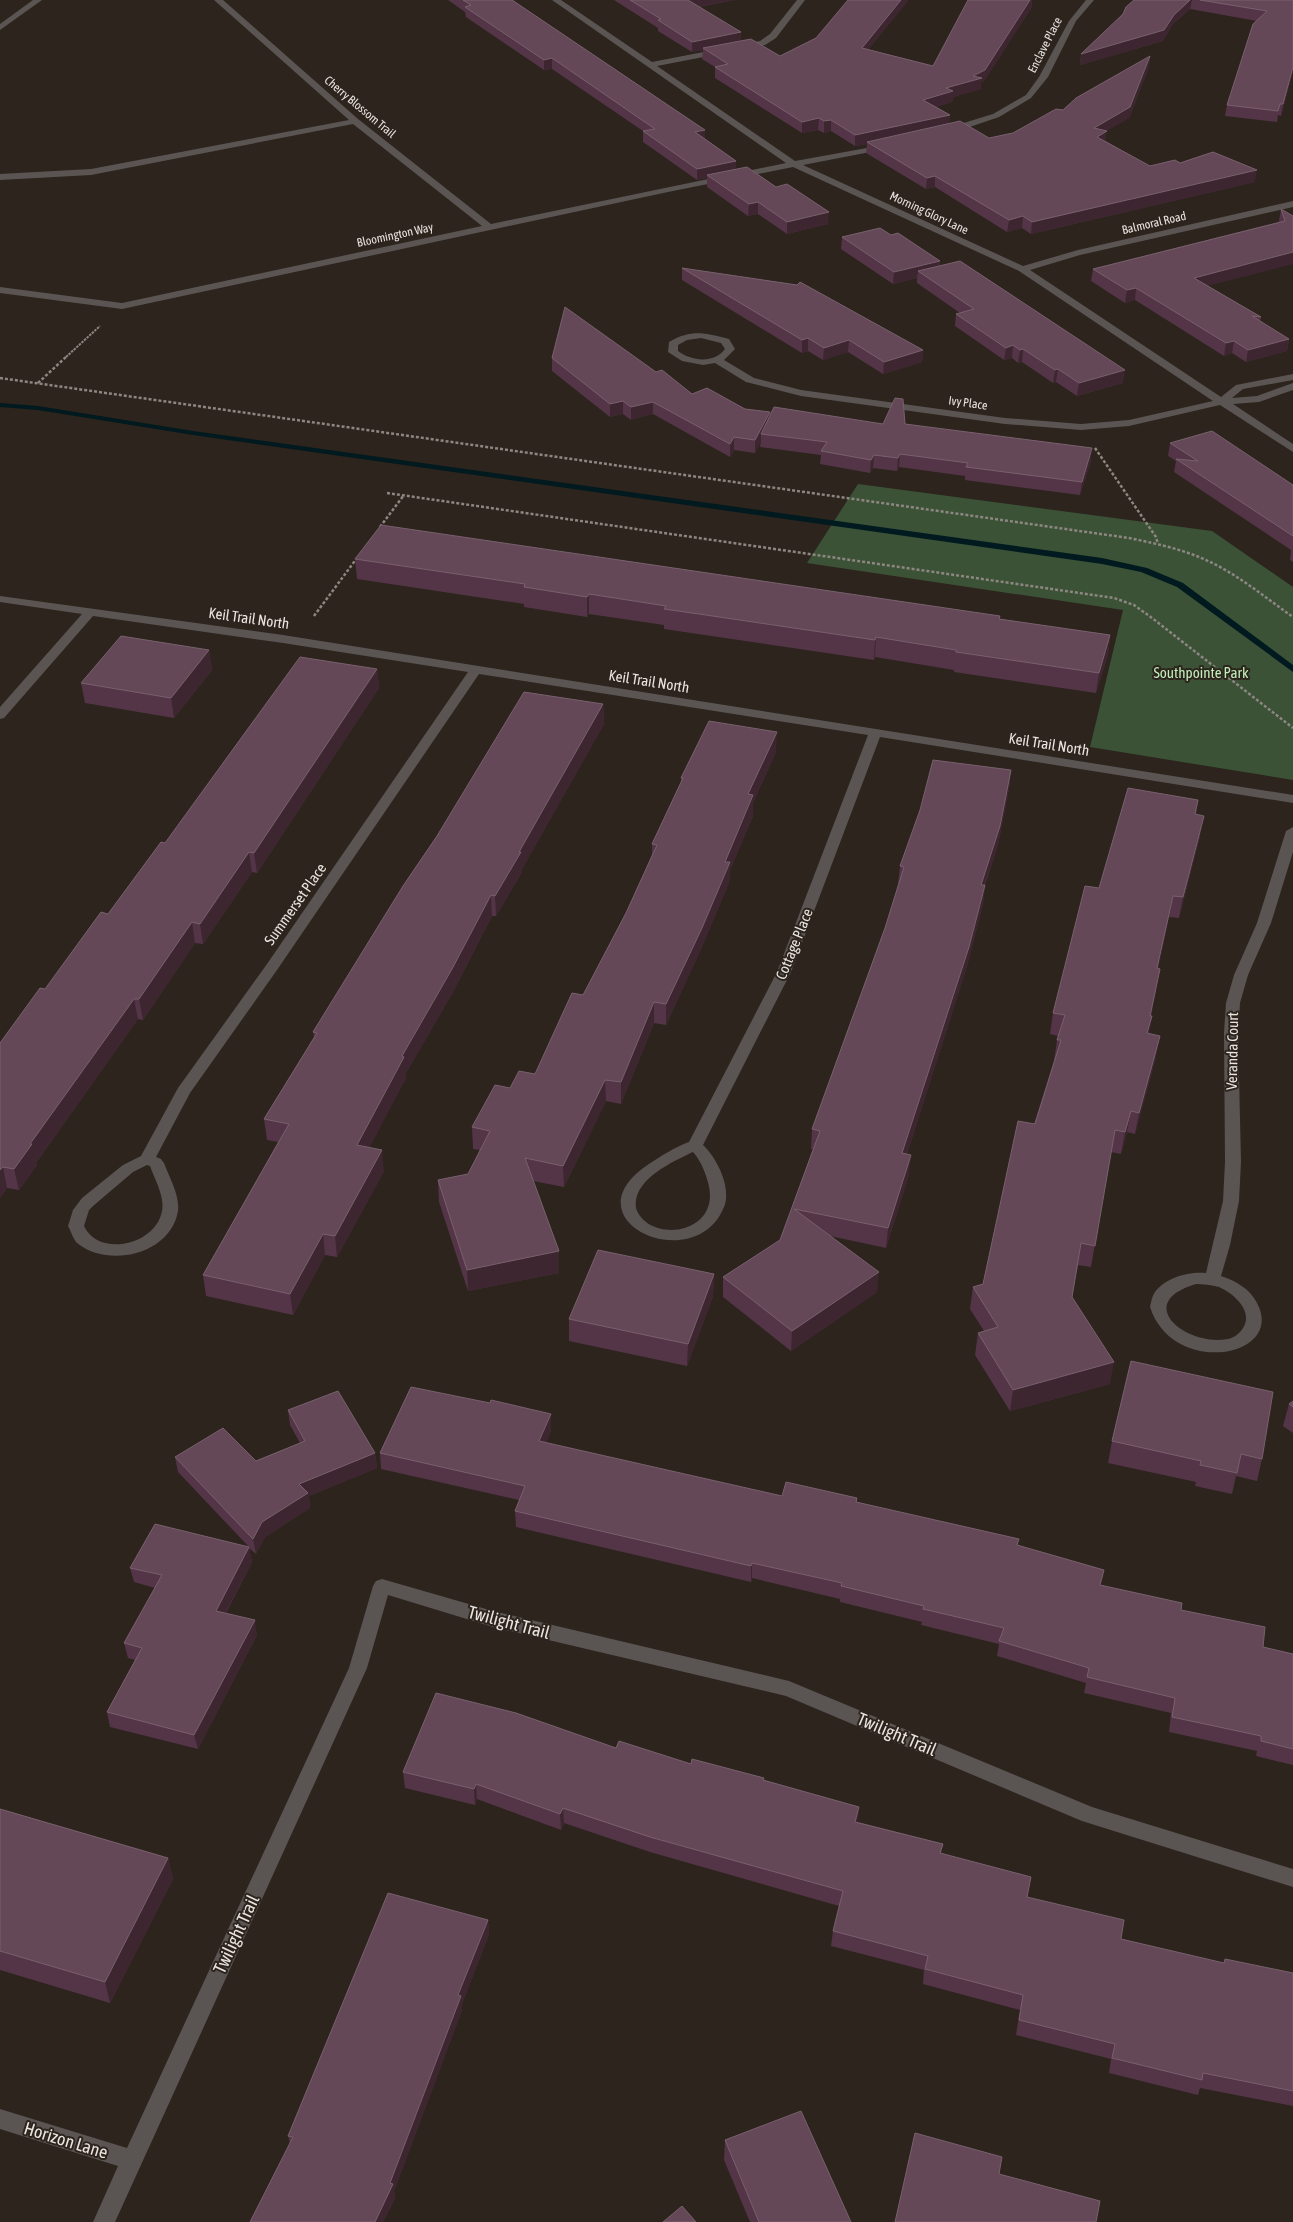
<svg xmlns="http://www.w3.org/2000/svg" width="1293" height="2222" font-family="'Asap Condensed',sans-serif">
	<rect width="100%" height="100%" fill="#2c241d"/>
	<polygon fill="#3b5237" points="858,484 1212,531 1293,587 1293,780 1090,747 1123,610 807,563"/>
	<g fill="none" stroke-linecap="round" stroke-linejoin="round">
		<polygon fill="#001a1f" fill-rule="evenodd" points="0,403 38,406 193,431 1102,558 1147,568 1183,583 1293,665 1293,672 1177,587 1141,572 1102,564 193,435 38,410 0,407"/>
		<polyline stroke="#8d8681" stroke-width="2" stroke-dasharray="2.5 1" stroke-linecap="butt" points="66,357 100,326"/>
		<g stroke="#8d8681" stroke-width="2.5" stroke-dasharray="3 2" stroke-linecap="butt">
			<path d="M0 378 1129 538C1153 543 1177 548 1199 557 1234 571 1263 596 1293 617"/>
			<polyline points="38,383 67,356"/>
			<polyline points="1095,448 1156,537 1158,544"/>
			<polyline points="387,493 1114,598 1134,605 1152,618 1293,728"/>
			<polyline points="380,527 404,495"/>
			<polyline points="314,616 357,558"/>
		</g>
		<g fill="#5a5553" fill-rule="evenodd">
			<polygon points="33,0 42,0 0,30 0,24"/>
			<path d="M214 0H223L358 119 491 224 786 163 552 0H561L652 62 760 41 770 34 797 0H805L776 38 765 45 657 66 795 161 889 144 890 146 886 149 803 165 1023 266 1078 250 1293 201V207L1080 255 1030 270 1221 397 1236 385 1293 374V380L1243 389 1232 398 1257 396 1293 383V390L1259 402 1233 404 1293 444V452L1220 405 1129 426 1081 430 1005 424 801 396 746 382 715 363 703 365 682 361 668 352 669 342C692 329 705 333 729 339L735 349 724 360 754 378 801 390 1005 418 1081 424 1129 420 1213 401 1019 271 793 167 668 192 122 309 0 293V287L122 303 482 226 353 124 91 175 0 180V174L91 169 349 120ZM701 338 721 343 725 349C714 364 691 361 678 351V345L687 340Z"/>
			<polygon points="1086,0 1094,0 1076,21 1048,77 1031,98 999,117 961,130 944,133 944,129 993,114 1026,95 1039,77 1069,21"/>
			<path d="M0 596 283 635 1293 795V803L880 737 791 972 703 1145C717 1158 732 1188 724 1207 695 1279 564 1220 649 1164 661 1156 675 1147 689 1142L777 972 868 735 479 674 277 970 190 1093 156 1157 161 1159 164 1163C169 1177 180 1195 178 1211 171 1254 109 1269 77 1243 73 1239 71 1231 68 1226L73 1210 82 1198 123 1165 141 1156 178 1088 267 964 468 672 283 643 93 616 4 718 0 719V707L82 614 0 602ZM693 1152C700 1160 704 1169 707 1179 726 1235 648 1245 636 1208 632 1180 672 1162 693 1152ZM147 1165 150 1166C155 1180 165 1197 162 1211 156 1245 99 1258 84 1226L89 1210 93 1206 133 1172Z"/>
			<path d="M1293 827V852L1271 923 1248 975 1240 1003 1238 1033 1241 1162 1239 1201 1230 1245 1221 1276C1236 1281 1250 1289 1257 1303 1286 1357 1173 1378 1150 1307 1151 1303 1152 1296 1155 1292 1165 1278 1189 1271 1206 1273L1223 1201 1225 1162 1224 1033 1226 1003 1234 975 1257 923 1286 831ZM1196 1284C1203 1284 1212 1285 1219 1287 1233 1293 1254 1311 1243 1328 1240 1333 1234 1338 1228 1339 1186 1347 1132 1303 1196 1284Z"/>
			<polygon points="382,1579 493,1611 789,1681 1092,1807 1293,1869 1293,1887 1082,1821 786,1696 493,1627 388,1595 367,1668 115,2222 93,2222 118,2166 0,2129 0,2109 127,2148 349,1668 373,1586 376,1581"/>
		</g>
	</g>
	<g fill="#543547">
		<polygon points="448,0 513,0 705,139 736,161 736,169 828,224 787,234 758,214 748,216 707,187 707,178 697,180 643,142 643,131 552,69 544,70 466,17 465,12"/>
		<polygon points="614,0 735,0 699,7 741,32 740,41 780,56 869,50 933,66 968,0 1032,0 1032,7 984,81 981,82 981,89 953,97 952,102 936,107 949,123 989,138 1013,133 1063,110 1150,56 1149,67 1129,118 1106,131 1105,141 1150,166 1180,163 1255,182 1031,234 1022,228 1007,232 935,187 926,189 866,153 867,144 855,146 831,131 824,133 818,130 802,133 715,78 715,67 702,59 703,50 692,52 658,31 658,28"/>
		<polygon points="1134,0 1293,0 1293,71 1281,116 1278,115 1277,122 1225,116 1227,105 1257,21 1190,9 1172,25 1163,41 1080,65 1081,54 1123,14"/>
		<polygon points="1281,209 1293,216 1208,286 1261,317 1260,322 1289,339 1287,351 1246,362 1232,353 1224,356 1135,300 1125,303 1091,281 1093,269 1279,222 1279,221"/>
		<polygon points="891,235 940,261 940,266 1123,383 1077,396 1056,382 1053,383 1022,362 1018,363 1012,358 1004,360 955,326 956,314 960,313 917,283 917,278 893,284 841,249 842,237"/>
		<polygon points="682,268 923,350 922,362 883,374 848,352 823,360 808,351 802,353 682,280"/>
		<polygon points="552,358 656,372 692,394 745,409 770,412 770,416 883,424 905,424 1091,461 1080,495 965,480 965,476 899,467 897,471 873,468 870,473 820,464 821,455 760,447 761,441 755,453 734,450 730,457 653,414 631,420 623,414 610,417 552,371"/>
		<polygon points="1170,443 1293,485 1293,562 1290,560 1291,550 1174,472 1176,461 1168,456"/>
		<polygon points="355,559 1000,619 1110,635 1108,655 1096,693 954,672 954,670 875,657 874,660 664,629 664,625 589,614 587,617 524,607 524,604 357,579"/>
		<polygon points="209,650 212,670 174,718 85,703 81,683"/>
		<polygon points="377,669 379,688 257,873 252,872 203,944 195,943 143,1020 138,1019 36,1163 37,1165 19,1190 7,1188 0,1198 0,1043 108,914 165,843"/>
		<polygon points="603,704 604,724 522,869 522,872 496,916 492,916 454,990 406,1073 406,1078 369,1147 384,1171 337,1257 325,1255 293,1315 206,1296 203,1275 278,1142 267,1140 264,1119 314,1037 313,1032"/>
		<polygon points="776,752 753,803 753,816 730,870 729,883 701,949 666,1025 654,1023 621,1104 606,1101 564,1187 533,1181 559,1251 559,1273 468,1291 439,1202 438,1180 468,1174 480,1150 473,1149 472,1127 510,1088 535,1074 583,995 626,913 652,855 652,844 681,783 681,778"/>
		<polygon points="1011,770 1009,789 998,845 985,885 983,904 967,966 907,1154 909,1175 886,1248 830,1236 877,1292 791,1351 723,1297 723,1277 780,1240 813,1149 811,1149 812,1129 885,928 898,885 900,866"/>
		<polygon points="1198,800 1196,814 1200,836 1179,918 1169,917 1158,969 1156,990 1151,1016 1152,1016 1149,1033 1156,1057 1135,1134 1127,1132 1121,1154 1111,1152 1091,1267 1078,1265 1072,1298 1110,1384 1010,1411 975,1355 978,1333 984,1331 970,1309 973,1287 983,1284 1054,1061 1057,1040 1058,1036 1050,1034 1053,1013 1099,888"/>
		<polygon points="714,1274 713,1296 687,1366 569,1341 569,1319"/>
		<polygon points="1131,1361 1262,1459 1257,1481 1236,1476 1232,1494 1195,1486 1196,1482 1108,1463 1112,1441"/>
		<polygon points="1293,1401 1293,1433 1283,1426 1289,1404"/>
		<polygon points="288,1410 375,1453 377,1468 309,1496 310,1508 265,1537 256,1554 249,1548 252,1562 226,1613 257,1635 198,1749 110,1727 107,1712 135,1660 128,1658 124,1643 155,1588 134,1582 130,1568 249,1547 178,1472 175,1457 256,1461 300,1443 290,1425"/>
		<polygon points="551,1430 546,1443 782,1496 857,1498 857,1502 1018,1545 1101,1585 1181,1610 1263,1647 1293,1654 1293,1765 1256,1756 1257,1751 1169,1732 1171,1713 1084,1693 1086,1683 997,1656 999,1644 921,1625 922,1622 840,1602 840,1599 752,1578 751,1582 516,1527 515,1511 519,1500 381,1469 380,1453"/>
		<polygon points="616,1748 691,1764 764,1780 858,1822 943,1844 941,1853 1028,1897 1121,1939 1224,1963 1225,1959 1293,1973 1293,2106 1200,2088 1198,2095 1109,2073 1111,2059 1016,2035 1020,2010 923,1984 924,1970 831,1946 833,1931 839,1906 650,1852 564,1823 561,1830 477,1799 475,1805 405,1788 403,1772"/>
		<polygon points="0,1809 168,1858 173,1879 110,2003 0,1970"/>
		<polygon points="488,1920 489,1934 462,2004 462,2010 394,2191 395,2198 383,2222 250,2222 290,2144 288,2136"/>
		<polygon points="725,2140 851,2222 750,2222 724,2160"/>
	</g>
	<g fill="#3d2630">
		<polygon points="687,0 735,0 686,9"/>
		<polygon points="901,0 909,0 861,59 862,48"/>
		<polygon points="1024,0 1032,0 1032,7 984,81 981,82 981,89 953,97 952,102 923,111 923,100 946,88"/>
		<polygon points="1190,0 1192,0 1190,9 1172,25 1163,41 1080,65 1081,54 1174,15"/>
		<polygon points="741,32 740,43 703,48 703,50 692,52 692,42"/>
		<polygon points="1150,56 1149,67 1129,118 1092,139 1094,128"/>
		<polygon points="552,58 552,69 544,70 544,60"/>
		<polygon points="1293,67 1293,71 1281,116 1283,104"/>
		<polygon points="950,115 949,127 867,142 867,144 855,146 855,135"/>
		<polygon points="819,118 818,130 802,133 802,122"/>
		<polygon points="831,120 831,131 824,133 824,121"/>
		<polygon points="705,130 705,141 695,132"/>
		<polygon points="1107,131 1105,143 1097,137"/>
		<polygon points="736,161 736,172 707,175 707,178 697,180 697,169"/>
		<polygon points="1257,170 1255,182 1031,234 1032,222"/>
		<polygon points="935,176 935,187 926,189 927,178"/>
		<polygon points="758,202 758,214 748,216 749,204"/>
		<polygon points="829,212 828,224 787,234 787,222"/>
		<polygon points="1023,216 1022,228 1007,232 1009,220"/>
		<polygon points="1293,252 1293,264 1192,290 1194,278"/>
		<polygon points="940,261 939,273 918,271 917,278 893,284 894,272"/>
		<polygon points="1136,288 1135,300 1125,303 1127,290"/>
		<polygon points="808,338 808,351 802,353 802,340"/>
		<polygon points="1289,339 1287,351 1246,362 1248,350"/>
		<polygon points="849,340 848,352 823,360 824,348"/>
		<polygon points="1234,341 1232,353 1224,356 1226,343"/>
		<polygon points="1013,345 1012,358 1004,360 1006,348"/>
		<polygon points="1023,349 1022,362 1018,363 1020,350"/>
		<polygon points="923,350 922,362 883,374 884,362"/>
		<polygon points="1058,369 1056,382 1053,383 1055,370"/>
		<polygon points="1125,370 1123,383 1077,396 1079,383"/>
		<polygon points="623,401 623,414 610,417 610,404"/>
		<polygon points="653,402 653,414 631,420 631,407"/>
		<polygon points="770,412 769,425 761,434 761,441 755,453 755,440"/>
		<polygon points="734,437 734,450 730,457 730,444"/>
		<polygon points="1092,448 1091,461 1080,495 1082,482"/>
		<polygon points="900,454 899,467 897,471 898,458"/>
		<polygon points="874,455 873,468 870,473 871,460"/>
		<polygon points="589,594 589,614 587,617 587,597"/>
		<polygon points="1110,635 1108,655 1096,693 1099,673"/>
		<polygon points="876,637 875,657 874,660 875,640"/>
		<polygon points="209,650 212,670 174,718 171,698"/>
		<polygon points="377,669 379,688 257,873 254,853"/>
		<polygon points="603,704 604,724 522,869 522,872 496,916 495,896 519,852"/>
		<polygon points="777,732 776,752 753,803 753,816 730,870 729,883 701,949 666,1025 666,1004 748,794"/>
		<polygon points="1011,770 1009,789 998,845 978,904 981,885"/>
		<polygon points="1204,816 1200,836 1179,918 1183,897"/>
		<polygon points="249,852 252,872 203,944 200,924"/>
		<polygon points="985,885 983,904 967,966 901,1173 902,1153"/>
		<polygon points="491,895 492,916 454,990 406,1073 406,1078 360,1166 357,1145 402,1056"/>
		<polygon points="1173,896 1169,917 1154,990 1157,968"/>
		<polygon points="192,922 195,943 143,1020 139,999"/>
		<polygon points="1160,969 1156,990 1146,1037 1150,1016"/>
		<polygon points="134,999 138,1019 36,1163 37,1165 19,1190 14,1169 30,1144"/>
		<polygon points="654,1002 654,1023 621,1104 621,1082"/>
		<polygon points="1152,1016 1149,1038 1147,1033"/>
		<polygon points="1160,1036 1156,1057 1135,1134 1139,1113"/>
		<polygon points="605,1080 606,1101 564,1187 563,1166"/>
		<polygon points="1131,1111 1127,1132 1121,1154 1125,1132"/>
		<polygon points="382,1150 384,1171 337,1257 335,1236"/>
		<polygon points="911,1155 909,1175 886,1248 888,1228"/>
		<polygon points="3,1167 7,1188 0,1198 0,1170"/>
		<polygon points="323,1234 325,1255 293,1315 290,1294"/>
		<polygon points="559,1251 559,1273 468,1291 467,1270"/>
		<polygon points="879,1272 877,1292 791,1351 792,1331"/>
		<polygon points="714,1274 713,1296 687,1366 688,1344"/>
		<polygon points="1114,1362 1110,1384 1010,1411 1013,1390"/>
		<polygon points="551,1414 551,1430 540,1457 539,1441"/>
		<polygon points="375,1453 377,1468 309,1496 310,1508 265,1537 256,1554 253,1539 262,1522 299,1484"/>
		<polygon points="249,1547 252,1562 219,1625 216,1611"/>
		<polygon points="752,1563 752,1578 751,1582 751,1566"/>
		<polygon points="255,1620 257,1635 198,1749 194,1735"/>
		<polygon points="476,1784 477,1799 475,1805 474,1789"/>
		<polygon points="859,1807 858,1823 855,1822"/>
		<polygon points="563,1808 564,1823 561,1830 560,1814"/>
		<polygon points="168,1858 173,1879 110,2003 105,1982"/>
		<polygon points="488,1920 489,1934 462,2004 462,2010 394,2191 395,2198 383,2222 375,2222 458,1995"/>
	</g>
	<g fill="#644858" stroke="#79606d">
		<polygon points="463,0 512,0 705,130 695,132 736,161 697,169 643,131 655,129 552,58 544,60 465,7 471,5"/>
		<polygon points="630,0 688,0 741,32 692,42 658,20 661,19"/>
		<polygon points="848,0 901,0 862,48 933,66 968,0 1030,0 985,70 973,76 982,78 946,88 953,91 923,100 950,115 855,135 831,120 824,121 819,118 802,122 715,67 728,64 703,48 751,39 780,56 816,38"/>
		<polygon points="1134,0 1190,0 1174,15 1164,30 1081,54 1123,14 1126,7"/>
		<polygon points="1200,0 1293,0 1293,67 1283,104 1280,104 1278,111 1227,105 1253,24 1267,11"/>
		<polygon points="1150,56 1130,107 1094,128 1107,131 1097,137 1150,166 1175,160 1180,163 1213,152 1257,170 1032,222 1023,216 1009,220 935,176 927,178 867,142 960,121 989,138 1013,133 1056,109 1063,110 1076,98"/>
		<polygon points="747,167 776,187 787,184 829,212 787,222 758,202 749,204 707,175"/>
		<polygon points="1281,209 1293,216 1293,252 1194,278 1261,317 1252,316 1289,339 1248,350 1234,341 1226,343 1136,288 1127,290 1093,269 1285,221"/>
		<polygon points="880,228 891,235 898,233 940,261 894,272 842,237"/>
		<polygon points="960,261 1125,370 1079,383 1058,369 1055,370 1023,349 1020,350 1013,345 1006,348 956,314 974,309 918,271"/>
		<polygon points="682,268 797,285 800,282 923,350 884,362 849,340 824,348 808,338 802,340"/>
		<polygon points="565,307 656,372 662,370 692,394 707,388 745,409 770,412 755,440 734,437 730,444 653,402 631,407 623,401 610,404 552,358"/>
		<polygon points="895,398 903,399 905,424 1092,448 1082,482 966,467 968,463 900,454 898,458 874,455 871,460 821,451 827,442 761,434 774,407 883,424"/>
		<polygon points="1212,431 1293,485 1293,536 1176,459 1198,461 1170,443"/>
		<polygon points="381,525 1000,616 999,619 1110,635 1099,673 956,652 956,650 876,637 875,640 699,614 664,609 666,606 589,594 587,597 524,587 525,584 355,559"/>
		<polygon points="121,636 209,650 171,698 81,683"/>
		<polygon points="300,657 377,669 254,853 249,852 200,924 192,922 139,999 134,999 30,1144 32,1144 14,1169 3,1167 0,1170 0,1043 40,988 45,989 101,912 108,914 161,842 165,843"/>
		<polygon points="524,692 603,704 519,852 521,852 495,896 491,895 452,969 402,1056 404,1057 357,1145 382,1150 335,1236 323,1234 290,1294 203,1275 289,1124 264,1119 317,1033 313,1032 403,886 437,836"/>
		<polygon points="709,721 777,732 748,794 753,795 725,862 730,862 702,928 666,1004 654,1002 621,1082 605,1080 563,1166 525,1158 559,1251 467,1270 438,1180 468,1174 490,1131 472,1127 495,1085 510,1088 519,1071 535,1074 572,993 583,995 626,913 657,845 652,844 683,778 681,778"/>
		<polygon points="933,760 1011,770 1000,826 981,885 985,885 969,947 902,1153 911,1155 888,1228 794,1209 879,1272 792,1331 723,1277 780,1240 820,1131 812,1129 885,928 904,867 900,866 920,810"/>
		<polygon points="1128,788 1198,800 1195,814 1204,816 1183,897 1173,896 1157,968 1160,969 1150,1016 1152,1016 1147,1033 1160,1036 1139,1113 1131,1111 1125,1132 1115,1130 1095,1246 1081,1243 1072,1297 1114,1362 1013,1390 978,1333 998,1327 973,1287 983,1284 1018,1121 1035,1124 1061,1040 1057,1040 1065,1015 1053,1013 1085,886 1099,888"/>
		<polygon points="598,1250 714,1274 688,1344 569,1319"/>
		<polygon points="1131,1361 1273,1392 1262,1459 1241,1454 1237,1473 1200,1465 1201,1461 1112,1441"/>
		<polygon points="411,1387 490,1403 491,1400 551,1414 539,1441 782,1496 786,1482 857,1498 856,1502 1019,1539 1017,1545 1104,1570 1100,1585 1182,1603 1181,1610 1265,1627 1263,1647 1293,1654 1293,1749 1261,1741 1261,1736 1172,1717 1175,1698 1087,1677 1089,1668 999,1641 1004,1628 923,1609 924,1606 841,1586 842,1583 752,1563 751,1566 515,1511 525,1486 380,1453"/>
		<polygon points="338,1391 375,1453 299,1484 308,1493 262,1522 253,1539 175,1457 223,1428 256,1461 305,1441 288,1410"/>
		<polygon points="1293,1401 1293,1407 1289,1404"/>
		<polygon points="155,1524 249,1547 216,1611 255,1620 194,1735 107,1712 142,1648 124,1643 162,1575 130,1568"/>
		<polygon points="436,1693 516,1713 616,1748 619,1741 691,1764 692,1759 764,1778 763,1780 859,1807 855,1822 943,1844 940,1853 1031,1877 1027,1897 1124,1920 1121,1939 1224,1963 1225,1959 1293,1973 1293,2091 1203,2073 1202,2080 1112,2058 1115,2044 1019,2020 1023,1995 925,1969 928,1956 833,1931 843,1891 650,1837 563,1808 560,1814 476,1784 474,1789 403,1772"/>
		<polygon points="0,1809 168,1858 105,1982 0,1951"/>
		<polygon points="388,1893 488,1920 458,1995 461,1996 390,2183 393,2184 375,2222 250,2222 293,2137 288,2136"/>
		<polygon points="801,2111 851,2222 759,2222 725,2140"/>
		<polygon points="915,2133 1002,2157 999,2174 1100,2201 1096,2222 895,2222"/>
		<polygon points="682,2206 696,2222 663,2222"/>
	</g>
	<g text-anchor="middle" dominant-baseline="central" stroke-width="4" stroke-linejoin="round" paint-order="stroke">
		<g font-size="12" fill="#eae4e0" stroke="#2c241d">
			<text transform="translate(1045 45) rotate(-63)">Enclave Place</text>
			<text transform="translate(360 107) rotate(40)">Cherry Blossom Trail</text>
			<text transform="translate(929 213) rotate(25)">Morning Glory Lane</text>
			<text transform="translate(1154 223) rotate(-13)">Balmoral Road</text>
			<text transform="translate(395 235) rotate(-12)">Bloomington Way</text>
			<text transform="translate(968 403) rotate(8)">Ivy Place</text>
		</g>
		<g font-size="15" fill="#eae4e0" stroke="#2c241d">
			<text transform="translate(249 618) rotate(8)">Keil Trail North</text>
			<text transform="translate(649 681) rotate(9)">Keil Trail North</text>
			<text transform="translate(1049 744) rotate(9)">Keil Trail North</text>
			<text transform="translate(295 904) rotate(-55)">Summerset Place</text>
			<text transform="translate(794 944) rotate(-68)">Cottage Place</text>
			<text transform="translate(1232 1051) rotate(-89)">Veranda Court</text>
		</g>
		<g font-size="15" fill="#bfeeb7" stroke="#2c241d">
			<text x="1201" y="672">Southpointe Park</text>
		</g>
		<g font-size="18" fill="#eae4e0" stroke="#2c241d">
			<text transform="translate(509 1622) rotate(15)">Twilight Trail</text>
			<text transform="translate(897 1734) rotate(23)">Twilight Trail</text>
			<text transform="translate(236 1934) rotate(-65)">Twilight Trail</text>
			<text transform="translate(66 2140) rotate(17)">Horizon Lane</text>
		</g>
	</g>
</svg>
